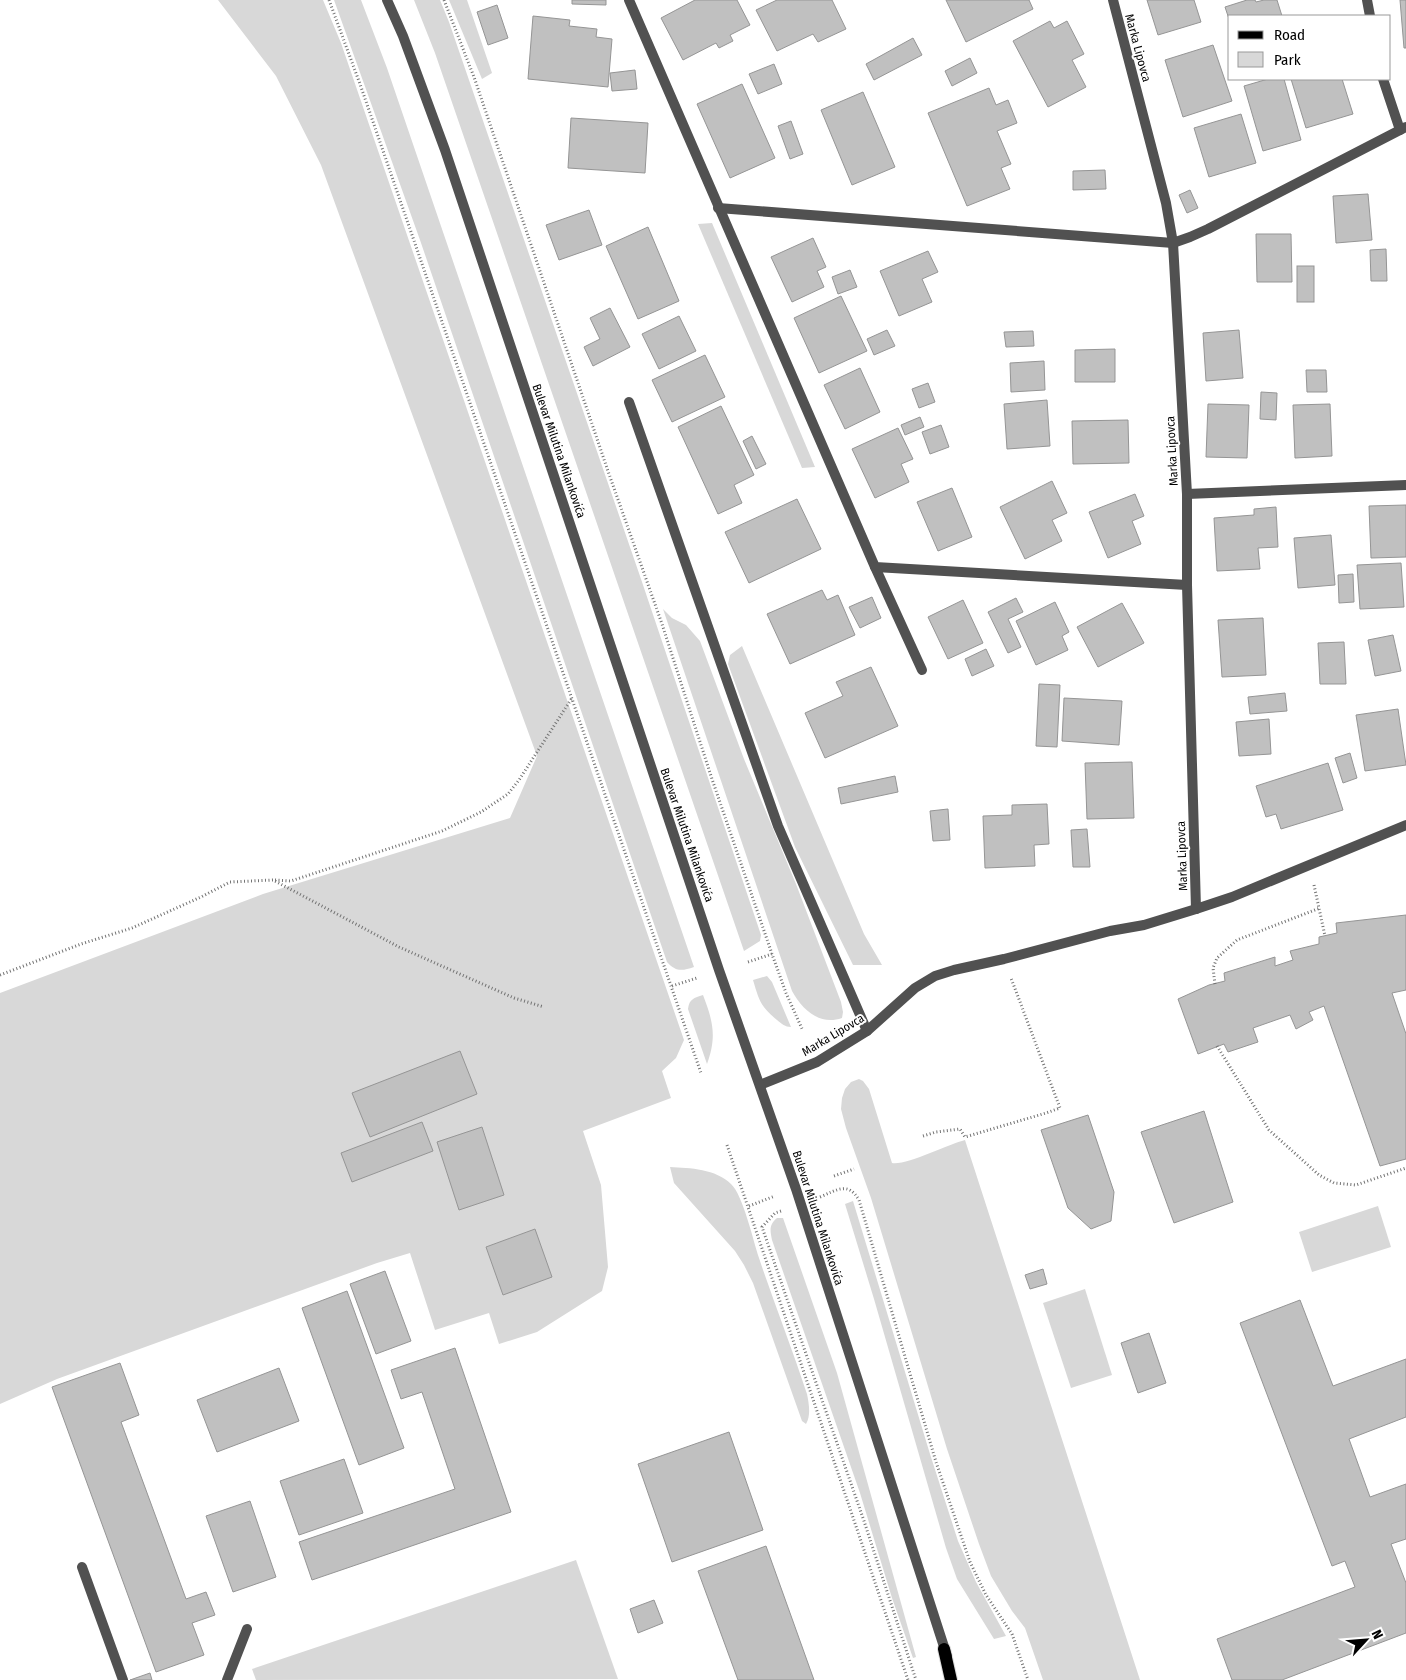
<svg xmlns="http://www.w3.org/2000/svg" width="1406" height="1680" font-family="'Fira Sans Condensed',sans-serif">
	<rect width="100%" height="100%" fill="#fff"/>
	<g fill="#d8d8d8">
		<polygon points="218,0 323,0 341,43 684,1040 676,1058 662,1071 671,1098 583,1131 601,1185 608,1267 602,1291 537,1332 499,1344 489,1313 435,1330 410,1253 377,1263 57,1379 0,1404 0,993 263,894 510,818 537,756 321,165 276,76"/>
		<path d="M334 0H361L387 68 694 967C682 971 676 972 667 962L420 240Z"/>
		<polygon points="414,0 440,0 449,22 641,579 759,929 761,935 760,941 744,951 435,53"/>
		<polygon points="449,0 467,0 492,73 482,79"/>
		<polygon points="712,223 815,467 802,468 698,224"/>
		<path d="M663 609 672 618 686 625 700 641 744 759 796 884 841 1002 843 1012 842 1018C819 1026 802 1009 792 991Z"/>
		<polygon points="742,646 864,934 882,965 853,965 795,847 728,664 730,655"/>
		<path d="M767 976 772 982 791 1027C785 1027 782 1024 777 1020 760 1006 759 1000 753 980Z"/>
		<path d="M703 995C713 1021 717 1037 707 1064L688 1009C689 999 694 998 703 995Z"/>
		<path d="M859 1079 863 1081 869 1089 892 1163C905 1166 949 1144 965 1140L1140 1680H1043L1025 1628 1012 1611 991 1576 979 1544 947 1449 871 1198 846 1128 841 1109 842 1098 845 1089 851 1082Z"/>
		<path d="M670 1167C690 1168 716 1169 731 1184 743 1195 753 1240 759 1258 774 1303 792 1348 807 1394 809 1404 811 1416 806 1424L802 1421 753 1283 744 1265 735 1251 674 1183Z"/>
		<polygon points="853,1201 930,1454 958,1541 976,1582 1006,1636 994,1639 957,1579 946,1548 874,1299 845,1204"/>
		<polygon points="1378,1206 1391,1247 1312,1272 1299,1232"/>
		<path d="M777 1218H783L837 1373 916 1657 913 1658 892 1598 860 1493 772 1240C770 1230 769 1225 777 1218Z"/>
		<polygon points="1085,1289 1112,1375 1071,1388 1043,1303"/>
		<polygon points="576,1560 618,1679 256,1680 252,1669"/>
	</g>
	<g fill="#c0c0c0" stroke="#959595">
		<polygon points="572,0 606,0 606,5 572,4"/>
		<polygon points="695,0 737,0 750,25 730,35 733,41 719,48 716,43 683,60 661,18"/>
		<polygon points="777,0 832,0 846,29 818,42 813,34 777,51 756,10"/>
		<polygon points="946,0 1029,0 1033,9 966,42"/>
		<polygon points="1147,0 1194,0 1201,22 1158,35"/>
		<polygon points="1247,0 1255,0 1256,2 1264,0 1277,0 1282,16 1230,16 1230,22 1225,7"/>
		<polygon points="1400,0 1406,0 1406,48 1404,48"/>
		<polygon points="497,5 508,38 488,45 477,12"/>
		<polygon points="533,16 570,20 569,26 597,29 596,37 612,39 608,87 528,79"/>
		<polygon points="1050,21 1054,28 1067,21 1084,54 1072,60 1086,87 1048,107 1013,41"/>
		<polygon points="913,38 922,55 874,80 866,64"/>
		<polygon points="1213,45 1232,101 1183,117 1165,60"/>
		<polygon points="970,58 977,73 952,86 945,71"/>
		<polygon points="774,64 782,84 758,94 749,74"/>
		<polygon points="635,70 637,89 612,91 610,73"/>
		<polygon points="1268,79 1284,79 1301,140 1263,151 1244,86"/>
		<polygon points="1291,79 1342,79 1353,114 1306,128"/>
		<polygon points="742,84 775,158 730,178 697,104"/>
		<polygon points="989,88 996,105 1008,100 1017,123 997,131 1011,164 1001,168 1010,189 967,206 928,113"/>
		<polygon points="863,92 895,167 852,185 821,110"/>
		<polygon points="1241,114 1256,163 1209,177 1194,128"/>
		<polygon points="571,118 648,123 645,173 568,168"/>
		<polygon points="791,121 803,154 790,159 778,126"/>
		<polygon points="1105,170 1106,189 1073,190 1073,171"/>
		<polygon points="1190,190 1198,208 1187,213 1179,195"/>
		<polygon points="1368,194 1372,240 1336,243 1333,196"/>
		<polygon points="589,210 602,245 559,260 546,225"/>
		<polygon points="648,227 679,301 638,319 606,246"/>
		<polygon points="1256,234 1291,234 1292,282 1257,282"/>
		<polygon points="813,238 826,267 817,271 824,287 792,302 771,257"/>
		<polygon points="1386,249 1387,281 1371,281 1370,250"/>
		<polygon points="928,251 938,272 922,279 932,302 899,316 880,271"/>
		<rect x="1297" y="266" width="17" height="36"/>
		<polygon points="850,270 857,287 838,294 832,277"/>
		<polygon points="841,296 867,351 819,373 794,318"/>
		<polygon points="610,308 630,347 593,366 584,347 600,339 590,318"/>
		<polygon points="679,316 696,351 659,369 642,334"/>
		<polygon points="887,330 895,346 874,355 867,339"/>
		<polygon points="1239,330 1243,378 1206,381 1203,333"/>
		<polygon points="1033,331 1034,346 1006,347 1004,332"/>
		<polygon points="1115,349 1115,382 1075,382 1075,350"/>
		<polygon points="705,355 725,397 672,422 652,380"/>
		<polygon points="1044,361 1045,390 1011,392 1010,363"/>
		<polygon points="860,368 880,412 845,429 824,385"/>
		<polygon points="1306,370 1326,370 1327,392 1307,392"/>
		<polygon points="928,383 935,402 919,408 912,389"/>
		<polygon points="1261,392 1277,393 1276,420 1260,419"/>
		<polygon points="1047,400 1050,446 1007,449 1004,404"/>
		<polygon points="1208,404 1249,405 1247,458 1206,457"/>
		<polygon points="1330,404 1332,456 1295,458 1293,405"/>
		<polygon points="721,406 754,475 734,485 742,503 718,514 678,427"/>
		<polygon points="920,417 924,427 905,435 901,425"/>
		<polygon points="1128,420 1129,463 1073,464 1072,421"/>
		<polygon points="941,425 949,447 930,454 922,432"/>
		<polygon points="898,428 913,459 901,464 909,482 875,498 852,449"/>
		<polygon points="752,436 766,464 756,469 743,441"/>
		<polygon points="1052,481 1067,513 1052,520 1062,541 1025,559 1000,507"/>
		<polygon points="952,488 972,537 938,551 917,502"/>
		<polygon points="1135,494 1144,516 1132,521 1141,544 1108,558 1089,512"/>
		<polygon points="797,499 821,549 749,583 725,532"/>
		<polygon points="1406,505 1406,557 1371,558 1369,506"/>
		<polygon points="1276,507 1278,547 1258,548 1260,569 1217,571 1214,518 1254,515 1254,509"/>
		<polygon points="1331,535 1335,585 1298,588 1294,538"/>
		<polygon points="1401,563 1404,607 1360,609 1357,565"/>
		<polygon points="1353,574 1354,602 1339,603 1338,575"/>
		<polygon points="822,590 827,600 838,595 855,635 790,664 767,614"/>
		<polygon points="872,597 881,618 860,628 849,607"/>
		<polygon points="1016,598 1023,612 1008,619 1021,647 1008,653 988,612"/>
		<polygon points="963,600 983,643 948,659 928,617"/>
		<polygon points="1055,602 1069,632 1062,636 1068,650 1036,665 1016,621"/>
		<polygon points="1122,603 1144,643 1098,667 1077,627"/>
		<polygon points="1263,618 1266,675 1222,677 1218,620"/>
		<polygon points="1393,635 1401,671 1375,676 1368,640"/>
		<polygon points="1344,642 1346,684 1320,684 1318,643"/>
		<polygon points="986,649 994,666 972,676 965,659"/>
		<polygon points="871,667 898,726 825,758 805,713 843,696 836,682"/>
		<polygon points="1039,684 1060,685 1057,747 1036,746"/>
		<polygon points="1285,693 1287,711 1250,714 1248,697"/>
		<polygon points="1064,698 1122,701 1119,745 1062,741"/>
		<polygon points="1398,709 1406,765 1365,771 1356,715"/>
		<polygon points="1269,719 1271,754 1239,756 1236,722"/>
		<polygon points="1350,753 1357,778 1343,783 1335,758"/>
		<polygon points="1132,762 1134,818 1087,819 1085,763"/>
		<polygon points="1328,763 1343,810 1281,829 1276,814 1266,817 1256,786"/>
		<polygon points="895,776 898,792 841,804 838,788"/>
		<polygon points="1047,804 1049,844 1034,845 1035,866 985,868 983,816 1012,815 1012,805"/>
		<polygon points="948,809 950,840 933,841 930,811"/>
		<polygon points="1087,829 1090,867 1073,867 1071,830"/>
		<polygon points="1406,915 1406,990 1392,993 1406,1034 1406,1159 1380,1166 1324,1006 1309,1012 1313,1020 1296,1029 1290,1015 1253,1028 1258,1042 1228,1052 1224,1044 1198,1054 1178,999 1209,985 1225,981 1224,973 1275,957 1275,966 1293,960 1290,951 1319,944 1319,937 1337,933 1336,923"/>
		<polygon points="460,1051 477,1094 370,1137 352,1093"/>
		<polygon points="1204,1111 1233,1202 1174,1223 1141,1132"/>
		<polygon points="1088,1115 1114,1192 1111,1221 1091,1229 1068,1208 1041,1130"/>
		<polygon points="422,1122 433,1151 352,1182 341,1153"/>
		<polygon points="482,1127 504,1195 459,1210 437,1142"/>
		<polygon points="535,1229 552,1277 503,1295 486,1247"/>
		<polygon points="1043,1269 1047,1284 1030,1289 1025,1275"/>
		<polygon points="385,1271 411,1341 376,1354 350,1284"/>
		<polygon points="347,1291 404,1448 359,1465 302,1308"/>
		<polygon points="1300,1300 1333,1386 1406,1359 1406,1417 1349,1439 1370,1497 1406,1484 1406,1539 1391,1544 1406,1583 1406,1633 1282,1680 1232,1680 1217,1639 1355,1587 1345,1561 1332,1566 1240,1323"/>
		<polygon points="1149,1333 1166,1383 1138,1393 1121,1343"/>
		<polygon points="455,1348 511,1512 312,1580 299,1542 455,1489 422,1392 401,1399 391,1370"/>
		<polygon points="120,1363 139,1415 121,1422 186,1599 206,1592 215,1615 192,1623 204,1655 156,1672 52,1387"/>
		<polygon points="279,1368 299,1421 217,1452 197,1400"/>
		<polygon points="729,1432 763,1530 672,1562 638,1464"/>
		<polygon points="344,1459 363,1513 299,1535 280,1481"/>
		<polygon points="250,1501 276,1577 233,1592 206,1516"/>
		<polygon points="766,1546 814,1680 738,1680 698,1571"/>
		<polygon points="654,1600 663,1623 638,1633 630,1609"/>
		<polygon points="150,1673 152,1680 130,1680"/>
	</g>
	<g fill="none" stroke-linecap="round" stroke-linejoin="round">
		<g stroke="#dbdbdb" stroke-width="14">
			<polyline id="primary" points="944,1649 951,1680"/>
		</g>
		<g stroke="#737373" stroke-width="3" stroke-dasharray="1 2.5" stroke-linecap="butt">
			<polyline points="329,0 360,84 701,1073"/>
			<polyline points="444,0 474,77 609,474 662,624 712,779 772,954 786,993 803,1031"/>
			<polyline points="275,880 291,881 442,831 481,812 508,794 519,780 572,698"/>
			<polyline points="1314,885 1325,936"/>
			<polyline points="748,962 772,954"/>
			<polyline points="0,975 81,944 132,928 201,897 230,882 273,880 399,947 514,998 544,1007"/>
			<polyline points="1215,984 1213,968 1217,958 1237,940 1320,908"/>
			<polyline points="672,986 697,978"/>
			<polyline points="1217,1046 1269,1130 1319,1175 1334,1183 1356,1185 1406,1168"/>
			<polyline points="923,1136 936,1132 960,1129 965,1137 1046,1113 1060,1108 1011,978"/>
			<polyline points="727,1145 908,1680"/>
			<polyline points="834,1176 854,1169"/>
			<path d="M820 1197C837 1190 848 1181 859 1200L936 1462 970 1562 986 1595 1012 1634 1028 1680"/>
			<polyline points="749,1206 775,1196"/>
			<polyline points="781,1211 775,1213 762,1227 864,1521 916,1680"/>
		</g>
		<g stroke="#515151" stroke-width="10">
			<polyline points="629,402 778,826 867,1031"/>
			<polyline points="82,1567 123,1680"/>
			<polyline points="227,1680 247,1629"/>
		</g>
		<g stroke="#515151" stroke-width="10">
			<polyline points="629,0 875,567 1187,585"/>
			<polyline points="1113,0 1166,203 1173,243 1187,494 1187,585 1196,909"/>
			<polyline points="1367,0 1370,16"/>
			<polyline points="1383,79 1400,130"/>
			<polyline points="718,208 1173,243 1190,237 1208,229 1406,127"/>
			<polyline points="1187,494 1406,485"/>
			<polyline points="875,567 922,670"/>
			<polyline points="760,1085 817,1062 867,1031 915,988 935,976 954,970 1004,959 1110,931 1144,925 1196,909 1232,897 1406,825"/>
		</g>
		<polyline stroke="#515151" stroke-width="10" points="387,0 403,36 445,150 719,970 796,1189 947,1656"/>
		<use href="#primary" stroke="#000" stroke-width="12"/>
	</g>
	<g text-anchor="middle" dominant-baseline="central" stroke-width="4" stroke-linejoin="round" paint-order="stroke">
		<g font-size="12" fill="#000" stroke="#fff">
			<text transform="translate(1138 48) rotate(75)">Marka Lipovca</text>
			<text transform="translate(559 451) rotate(71)">Bulevar Milutina Milankovića</text>
			<text transform="translate(1172 451) rotate(-93)">Marka Lipovca</text>
			<text transform="translate(687 835) rotate(71)">Bulevar Milutina Milankovića</text>
			<text transform="translate(1182 856) rotate(-92)">Marka Lipovca</text>
			<text transform="translate(833 1035) rotate(-31)">Marka Lipovca</text>
			<text transform="translate(818 1218) rotate(72)">Bulevar Milutina Milankovića</text>
		</g>
	</g>
	<rect x="1228" y="15" width="162" height="65" fill="#ffffff" stroke="#999999"/>
	<rect x="1238" y="31" width="25" height="8" fill="#000000" stroke="#999999"/>
	<text x="1274" y="40" font-size="15" fill="#000000">Road</text>
	<rect x="1238" y="52" width="25" height="15" fill="#d8d8d8" stroke="#999999"/>
	<text x="1274" y="65" font-size="15" fill="#000000">Park</text>
	<g transform="translate(1366 1640) rotate(64)" stroke="#ffffff" stroke-width="4" paint-order="stroke">
	<path d="M0-4L9 19L0 12L-9 19Z" fill="#000000"/>
	<text y="-8" font-size="14" font-weight="bold" text-anchor="middle" fill="#000000">N</text>
	</g>
</svg>
